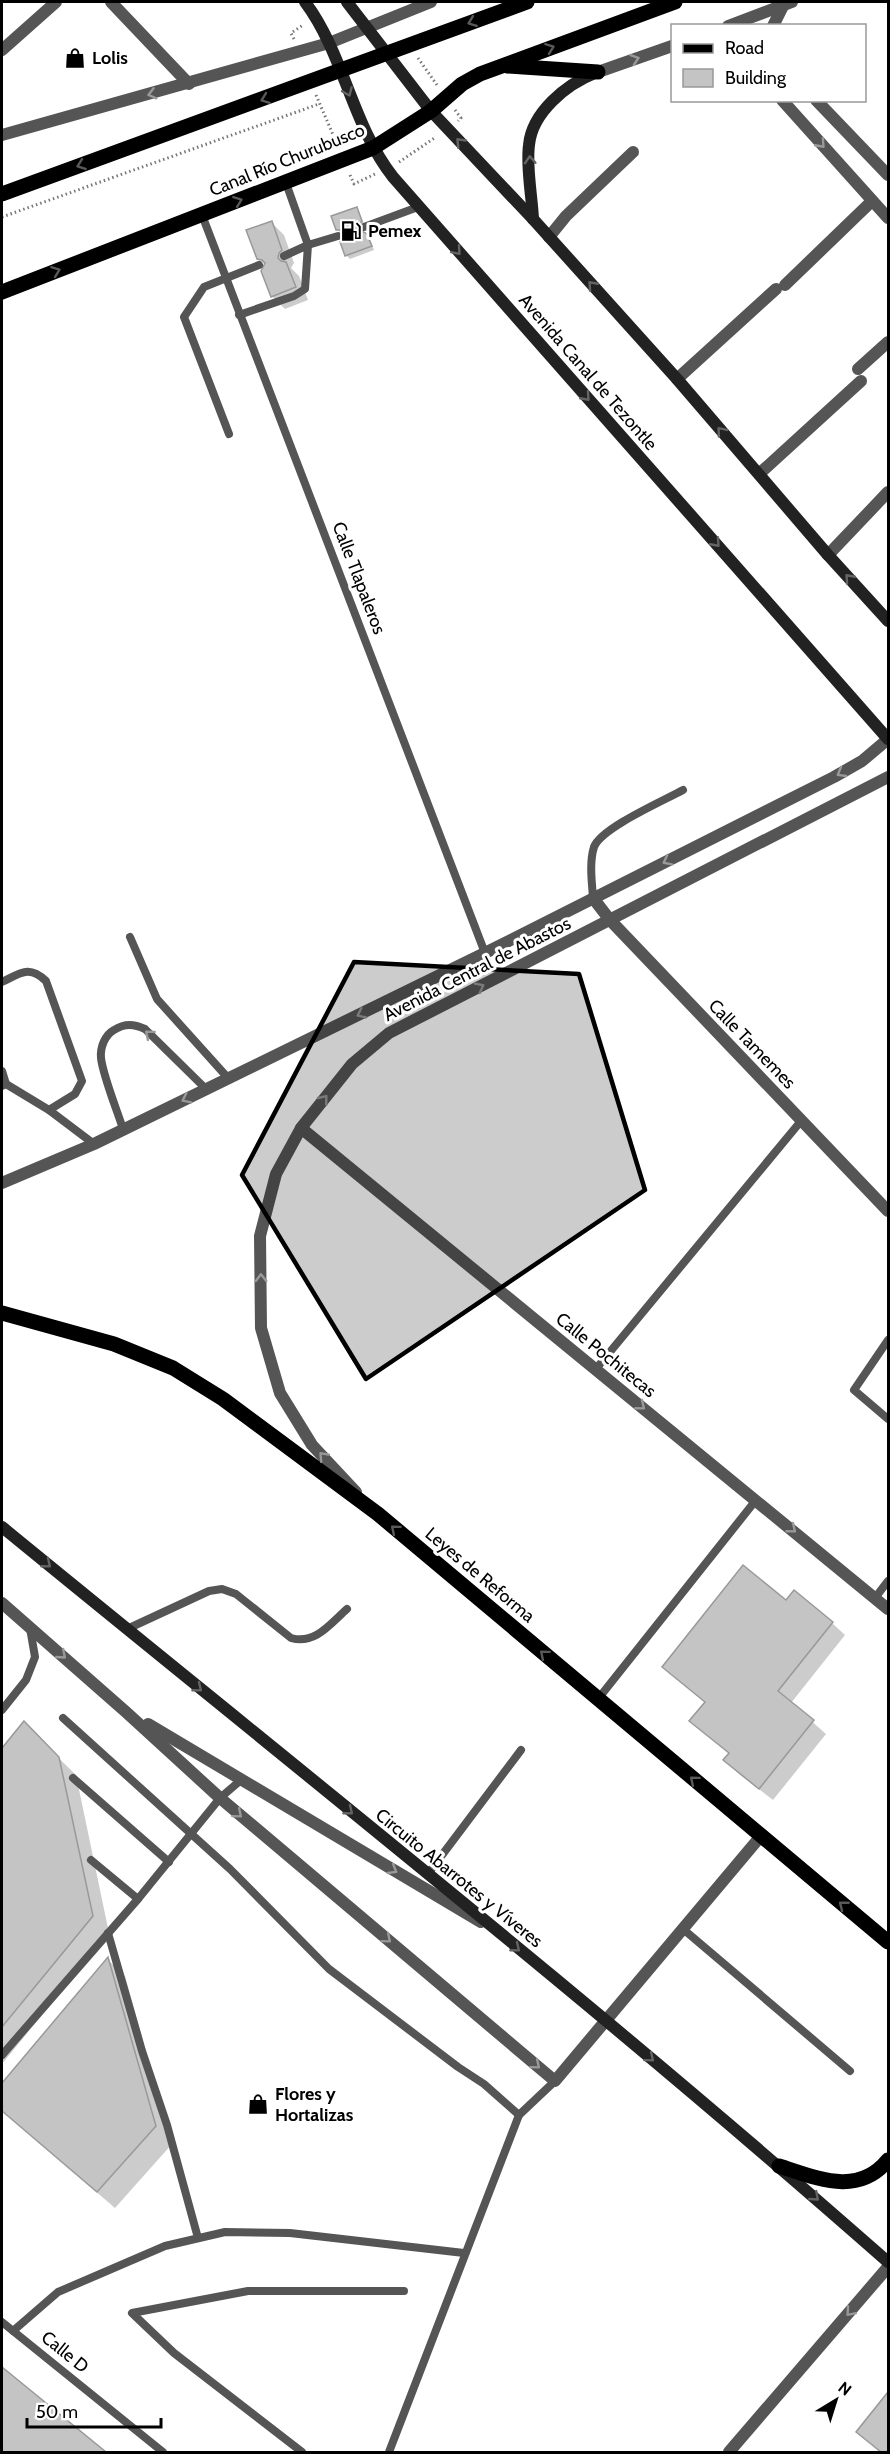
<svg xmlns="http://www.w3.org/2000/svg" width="890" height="2454" font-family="Cabin,sans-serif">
	<rect width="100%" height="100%" fill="#fff"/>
	<g fill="#0003">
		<polygon points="357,209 365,225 361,232 370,238 374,250 350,259 346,255 345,233 341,233 337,229"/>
		<polygon points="271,222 284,235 294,263 291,268 299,276 308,300 285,309 272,296 266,266 258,258"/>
		<polygon points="787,1602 832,1623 845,1635 791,1703 826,1734 773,1800 738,1773 725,1760 730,1754 691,1721 706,1703 664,1667"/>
		<polygon points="24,1724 76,1775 109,1933 2,2064 2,1751"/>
		<polygon points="108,1960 125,1976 172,2144 115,2208 2,2111 2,2086"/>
		<polygon points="2,2369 103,2452 2,2452"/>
		<polygon points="888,2394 888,2452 880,2452 858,2432"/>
	</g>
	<g fill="#c4c4c4" stroke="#999" stroke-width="1.5">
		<polygon points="357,207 362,221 358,225 358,230 366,233 372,246 345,256 340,242 344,238 344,234 340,230 336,230 331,216"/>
		<polygon points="272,221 282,250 279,253 278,258 281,261 286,262 296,287 271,297 261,271 265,263 262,260 257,259 246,230"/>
		<polygon points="743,1565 786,1600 794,1590 833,1622 778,1691 814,1720 759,1789 723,1760 729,1753 689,1721 705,1702 662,1667"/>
		<polygon points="24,1721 59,1757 93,1916 2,2027 2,1748"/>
		<polygon points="108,1957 156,2126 97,2192 2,2111 2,2083"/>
		<polygon points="2,2367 106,2452 2,2452"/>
		<polygon points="888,2392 888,2452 881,2452 856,2432"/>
	</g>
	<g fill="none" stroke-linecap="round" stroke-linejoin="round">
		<g stroke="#777" stroke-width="3" stroke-dasharray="1.5 3" stroke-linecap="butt">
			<polyline points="294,39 291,33 303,25"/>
			<polyline points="418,58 437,85"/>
			<polyline points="316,95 337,144"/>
			<polyline points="455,110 461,118 458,121"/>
			<polyline points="399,162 436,137"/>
			<polyline points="350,175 354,184 375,174"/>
			<polyline points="2,217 319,104"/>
		</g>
		<g stroke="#555" stroke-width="8">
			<polyline points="286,183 308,245 338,236"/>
			<polyline points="202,215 485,953"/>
			<polyline points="364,227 418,207"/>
			<polyline points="239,315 294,296 305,289 308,245 284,256"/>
			<polyline points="229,434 184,317 204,287 259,265"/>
			<path d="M593 898C592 882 589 863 594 847 601 828 663 801 683 790"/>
			<polyline points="130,937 157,999 228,1078"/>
			<path d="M2 982C21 973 29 965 46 981L82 1081 75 1094 49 1110"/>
			<polyline points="2,1071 6,1084"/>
			<polyline points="2,1086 6,1084 49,1110 94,1144"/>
			<path d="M123 1129C117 1110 103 1076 101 1058 100 1047 105 1035 114 1030 125 1023 134 1024 145 1029L206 1089"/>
			<polyline points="888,1340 854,1390 888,1419"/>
			<polyline points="595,1370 801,1121"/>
			<polyline points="875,1598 888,1581"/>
			<path d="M127 1629 209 1591 222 1589 236 1594 291 1638C315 1645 330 1624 347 1609"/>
			<polyline points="598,1699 756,1500"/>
			<polyline points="2,1710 26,1680 35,1657 30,1628"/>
			<polyline points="63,1718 230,1869 329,1969 458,2067 484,2084 519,2115"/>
			<polyline points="73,1778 169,1862"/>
			<polyline points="91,1860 138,1899"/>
			<polyline points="427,1875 521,1750"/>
			<polyline points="683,1929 850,2071"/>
			<polyline points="108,1933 142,2051 167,2125 198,2238"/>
			<polyline points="2,2055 138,1899 220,1798 241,1780"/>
			<polyline points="2,2322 163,2452"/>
			<polyline points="13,2331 58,2292 165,2246 225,2232 290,2233 464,2253"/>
			<polyline points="302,2452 174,2353 132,2313 248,2291 404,2291"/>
			<polyline points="389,2452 519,2115 555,2081"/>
		</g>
		<g stroke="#555" stroke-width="12">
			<polyline points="111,2 189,84"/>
			<polyline points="773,26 784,4"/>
			<polyline points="2,50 56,2"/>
			<polyline points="782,100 888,218"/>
			<polyline points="816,100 888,175"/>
			<polyline points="549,237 566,216 633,152"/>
			<polyline points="785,285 872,201"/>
			<polyline points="858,369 888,342"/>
			<polyline points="677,379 776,289"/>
			<polyline points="759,474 861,381"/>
			<polyline points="828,555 888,492"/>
			<polyline points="593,898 610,920 888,1211"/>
			<polyline points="301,1128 888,1609"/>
			<polyline points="2,1603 126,1712 220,1798 555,2081 760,1837"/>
			<polyline points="148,1724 481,1922"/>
			<polyline points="729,2452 888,2267"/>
		</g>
		<g stroke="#555" stroke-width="12">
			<polyline points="728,26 792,2"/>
			<polyline points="598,72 672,46"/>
			<polyline points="2,135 329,43 431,2"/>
			<polyline points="2,1183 94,1144 485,953 834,777 862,761 888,739"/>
			<polyline points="356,1492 312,1445 280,1393 261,1328 260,1236 276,1174 301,1128 352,1064 389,1033 888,777"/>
		</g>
		<g stroke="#222" stroke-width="12">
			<path d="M305 2C344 54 352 125 393 177L888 739"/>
			<polyline points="347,2 431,111 533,219 677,379 828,555 888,621"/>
			<path d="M533 219C532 196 526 167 529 145 532 112 567 84 595 73"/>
			<path d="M2 1527C299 1770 600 2008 888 2262"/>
		</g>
		<g stroke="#000" stroke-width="15">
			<polyline points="507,66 598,72"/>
			<polyline points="2,194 527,2"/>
			<polyline points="2,292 373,148 431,111 462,84 480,74 675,2"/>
			<polyline points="2,1313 114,1344 173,1368 223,1399 378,1514 888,1942"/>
			<path d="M779 2166C817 2178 858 2197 888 2160"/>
		</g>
	</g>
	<defs><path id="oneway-chevron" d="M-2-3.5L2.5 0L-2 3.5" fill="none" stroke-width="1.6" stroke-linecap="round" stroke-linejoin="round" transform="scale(1.5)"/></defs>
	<g stroke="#595959">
		<use href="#oneway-chevron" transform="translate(472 22) rotate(159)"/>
		<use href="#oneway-chevron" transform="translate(550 48) rotate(-20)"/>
		<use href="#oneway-chevron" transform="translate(265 99) rotate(160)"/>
		<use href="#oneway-chevron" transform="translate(81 165) rotate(160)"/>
		<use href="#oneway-chevron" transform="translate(238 201) rotate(-21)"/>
		<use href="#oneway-chevron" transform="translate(56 271) rotate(-21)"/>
		<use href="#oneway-chevron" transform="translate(395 1529) rotate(-140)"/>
		<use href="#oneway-chevron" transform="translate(544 1654) rotate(-140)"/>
		<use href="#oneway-chevron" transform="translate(694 1780) rotate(-140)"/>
		<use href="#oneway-chevron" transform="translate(843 1905) rotate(-141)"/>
	</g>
	<g stroke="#999">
		<use href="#oneway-chevron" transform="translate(635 59) rotate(-19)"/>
		<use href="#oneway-chevron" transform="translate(152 94) rotate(165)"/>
		<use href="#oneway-chevron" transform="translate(821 144) rotate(48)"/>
		<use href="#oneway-chevron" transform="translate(841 773) rotate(150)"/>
		<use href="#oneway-chevron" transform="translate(667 861) rotate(153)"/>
		<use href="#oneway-chevron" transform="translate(480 987) rotate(-27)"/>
		<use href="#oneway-chevron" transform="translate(361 1014) rotate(154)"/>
		<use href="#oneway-chevron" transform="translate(149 1034) rotate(-140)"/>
		<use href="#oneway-chevron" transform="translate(186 1099) rotate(154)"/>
		<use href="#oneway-chevron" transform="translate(324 1099) rotate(-51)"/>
		<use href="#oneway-chevron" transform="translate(261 1278) rotate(-91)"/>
		<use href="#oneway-chevron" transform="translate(641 1406) rotate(39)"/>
		<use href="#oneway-chevron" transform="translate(323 1456) rotate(-133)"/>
		<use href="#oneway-chevron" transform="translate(792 1529) rotate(39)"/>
		<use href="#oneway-chevron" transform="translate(62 1655) rotate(41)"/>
		<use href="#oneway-chevron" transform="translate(238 1814) rotate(40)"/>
		<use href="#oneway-chevron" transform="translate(393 1870) rotate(31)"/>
		<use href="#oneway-chevron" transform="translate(387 1939) rotate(40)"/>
		<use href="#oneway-chevron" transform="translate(536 2065) rotate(40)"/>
		<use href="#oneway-chevron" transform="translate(850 2312) rotate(131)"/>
	</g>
	<g stroke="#646464">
		<use href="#oneway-chevron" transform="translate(348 92) rotate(67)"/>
		<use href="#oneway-chevron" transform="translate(460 142) rotate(-134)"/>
		<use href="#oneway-chevron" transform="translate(530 160) rotate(-93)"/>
		<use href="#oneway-chevron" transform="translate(457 251) rotate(49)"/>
		<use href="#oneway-chevron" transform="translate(592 285) rotate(-132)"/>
		<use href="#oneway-chevron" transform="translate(586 397) rotate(48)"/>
		<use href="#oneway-chevron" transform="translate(721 431) rotate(-130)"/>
		<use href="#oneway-chevron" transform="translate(716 543) rotate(48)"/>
		<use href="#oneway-chevron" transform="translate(849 578) rotate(-132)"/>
		<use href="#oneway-chevron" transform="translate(47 1564) rotate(39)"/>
		<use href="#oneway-chevron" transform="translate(198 1688) rotate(39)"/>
		<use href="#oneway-chevron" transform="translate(349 1811) rotate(39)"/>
		<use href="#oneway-chevron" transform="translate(516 1948) rotate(39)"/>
		<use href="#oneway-chevron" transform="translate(650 2058) rotate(40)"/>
		<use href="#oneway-chevron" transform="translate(815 2197) rotate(41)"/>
	</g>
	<path fill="#000" fill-opacity="0.2" stroke="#000" stroke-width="4.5" stroke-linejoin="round" d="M354 962 579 974 645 1190 366 1379 242 1175Z"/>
	<defs>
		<g id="shop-bare" transform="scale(1.62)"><path d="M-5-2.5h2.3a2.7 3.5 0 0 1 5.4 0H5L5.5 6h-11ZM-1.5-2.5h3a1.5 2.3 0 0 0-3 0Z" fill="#000" stroke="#fff" stroke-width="2.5" paint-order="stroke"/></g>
		<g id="fuel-bare" transform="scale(1.62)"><path d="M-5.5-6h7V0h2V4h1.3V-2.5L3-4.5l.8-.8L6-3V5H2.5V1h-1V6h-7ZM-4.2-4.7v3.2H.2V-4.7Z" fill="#000" stroke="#fff" stroke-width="2.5" paint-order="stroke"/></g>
	</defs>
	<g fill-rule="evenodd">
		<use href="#shop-bare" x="75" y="58"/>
		<use href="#fuel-bare" x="351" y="231"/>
		<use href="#shop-bare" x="258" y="2104"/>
	</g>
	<g text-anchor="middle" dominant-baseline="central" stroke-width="6" stroke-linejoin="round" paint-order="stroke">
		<g font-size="18" font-weight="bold" fill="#000" stroke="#fff" text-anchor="start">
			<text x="92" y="58">Lolis</text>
			<text x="368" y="231">Pemex</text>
			<text x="275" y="2094">Flores y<tspan x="275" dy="21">Hortalizas</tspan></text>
		</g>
		<g font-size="18" fill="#000" stroke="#fff">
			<text transform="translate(287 160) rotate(-22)">Canal Río Churubusco</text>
			<text transform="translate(588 372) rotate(49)">Avenida Canal de Tezontle</text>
			<text transform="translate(359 578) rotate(69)">Calle Tlapaleros</text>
			<text transform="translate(477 969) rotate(-27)">Avenida Central de Abastos</text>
			<text transform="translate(752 1044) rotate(46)">Calle Tamemes</text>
			<text transform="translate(606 1355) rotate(39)">Calle Pochitecas</text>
			<text transform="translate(480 1575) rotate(40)">Leyes de Reforma</text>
			<text transform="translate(459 1878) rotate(39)">Circuito Abarrotes y Víveres</text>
			<text transform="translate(65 2352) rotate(39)">Calle D</text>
		</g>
	</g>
	<rect width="890" height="2454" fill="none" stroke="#000000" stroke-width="6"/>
	<rect x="671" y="24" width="195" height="78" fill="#ffffff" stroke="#999999" stroke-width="1.5"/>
	<rect x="683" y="44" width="30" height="9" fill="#000000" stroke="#999999" stroke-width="1.5"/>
	<text x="725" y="54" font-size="18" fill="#000000">Road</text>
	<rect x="683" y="69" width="30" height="18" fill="#c4c4c4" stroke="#999999" stroke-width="1.5"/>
	<text x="725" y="84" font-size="18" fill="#000000">Building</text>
	<g transform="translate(836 2400) rotate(38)" stroke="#ffffff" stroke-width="4.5" paint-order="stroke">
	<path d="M0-4.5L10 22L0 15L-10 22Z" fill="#000000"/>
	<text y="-9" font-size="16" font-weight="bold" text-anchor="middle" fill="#000000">N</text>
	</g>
	<path d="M27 2418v9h134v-9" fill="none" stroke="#000000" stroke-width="3"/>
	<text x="36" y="2418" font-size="18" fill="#000000" stroke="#ffffff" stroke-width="4.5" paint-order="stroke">50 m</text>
</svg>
